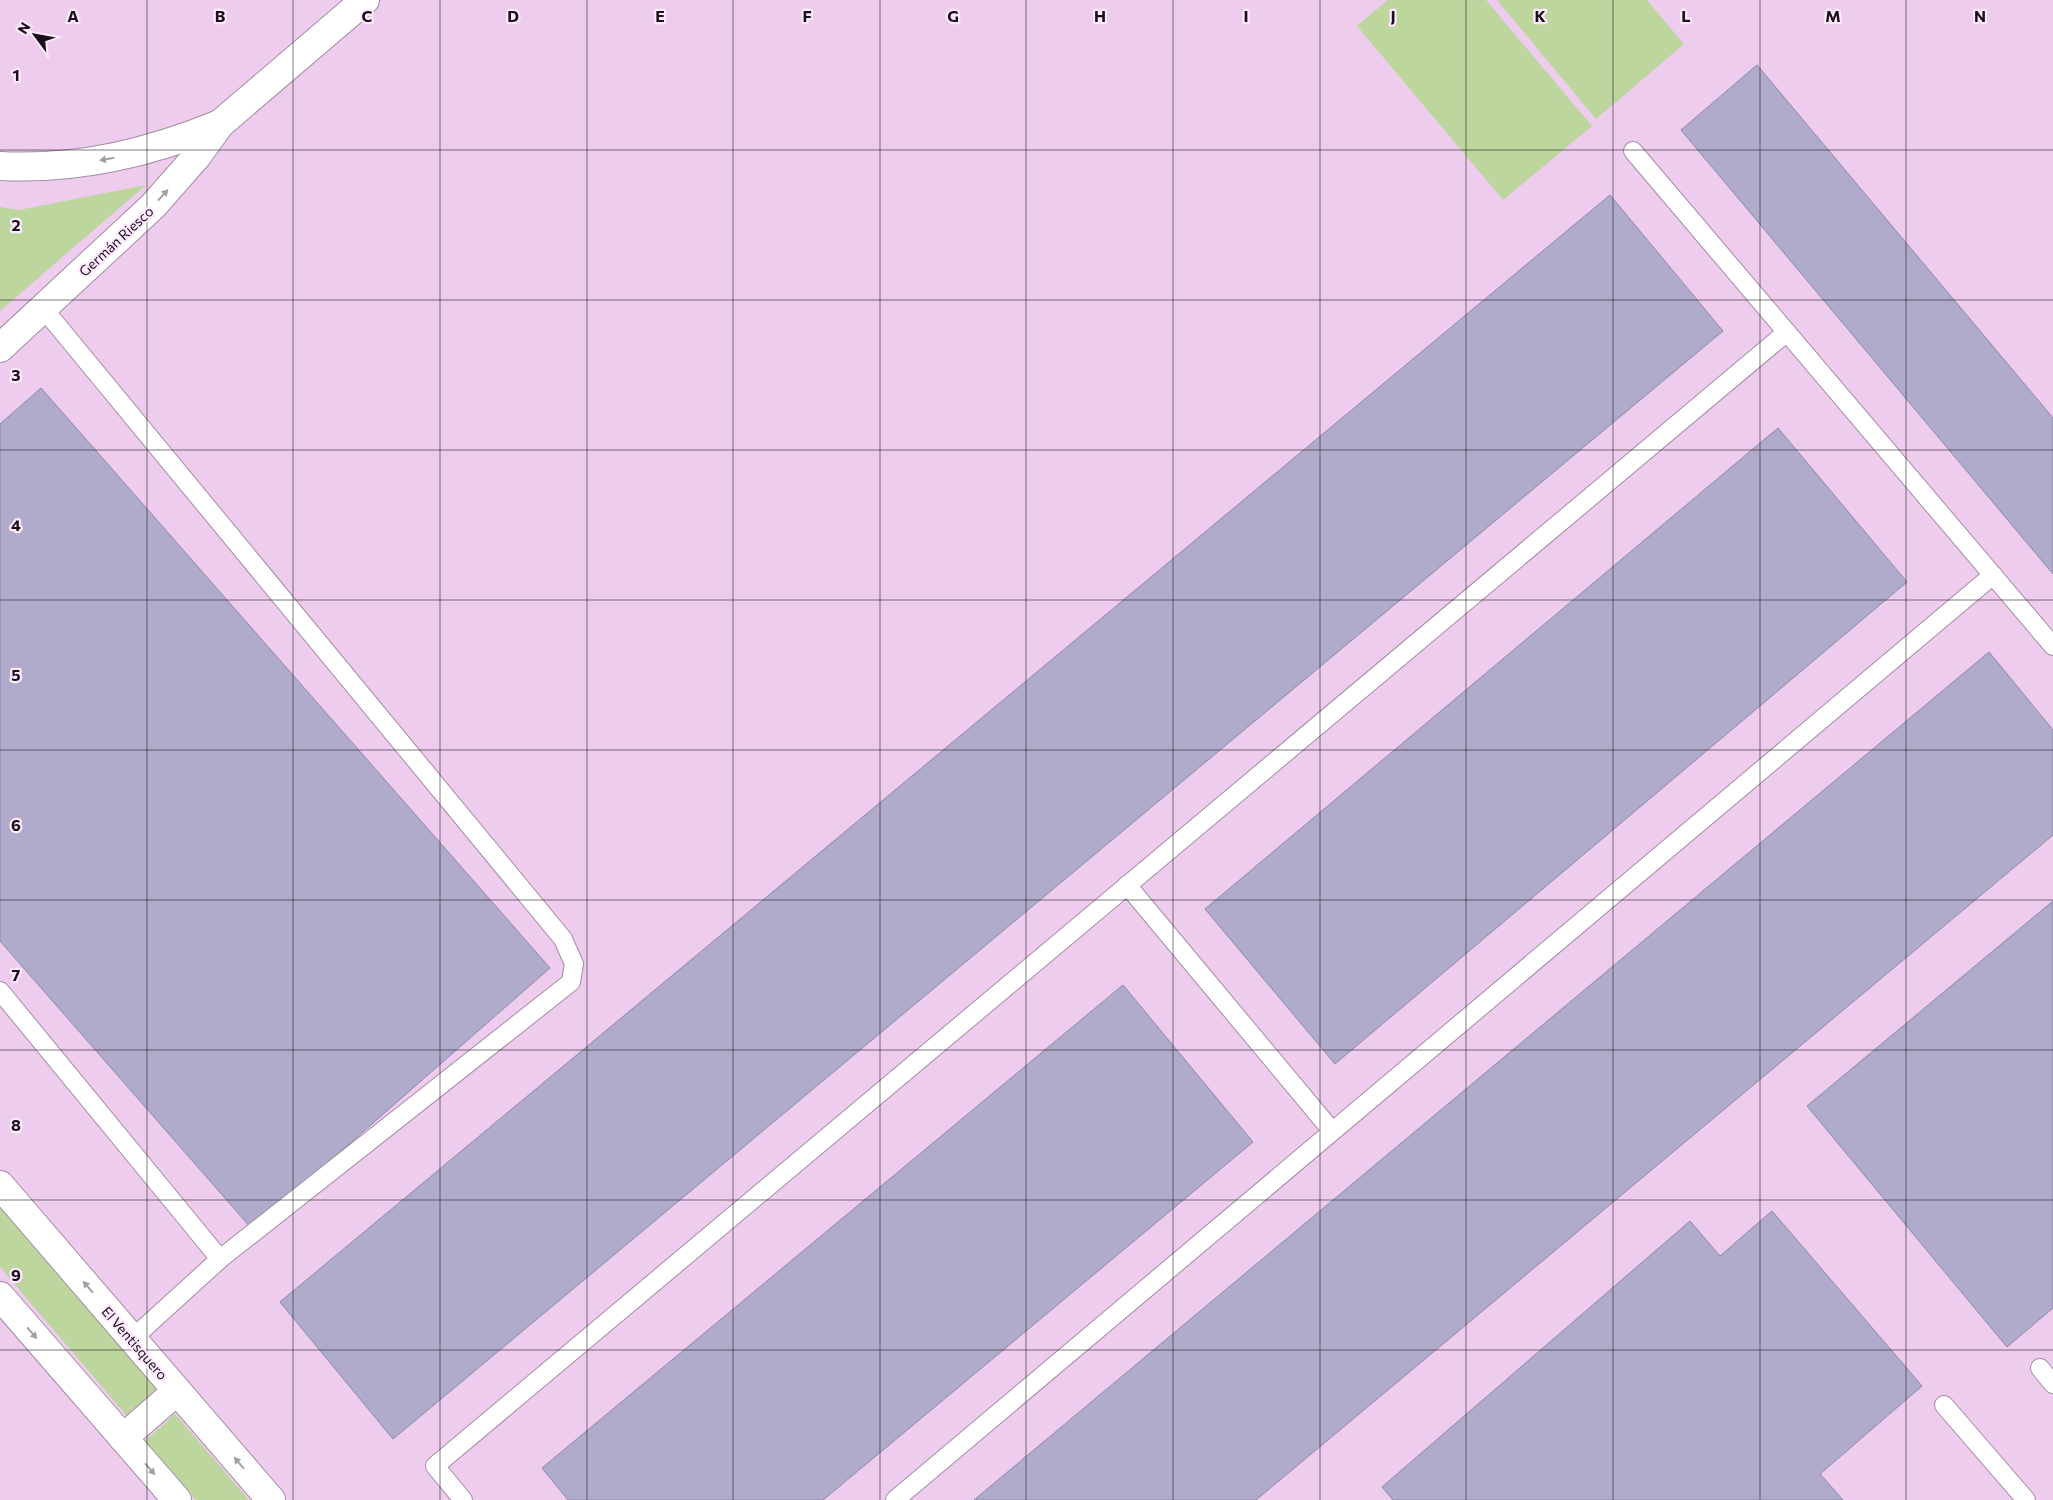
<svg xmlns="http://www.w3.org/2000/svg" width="2053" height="1500" font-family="Commissioner,sans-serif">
	<rect width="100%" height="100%" fill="#f4d9f5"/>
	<rect fill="#edcced" x="0" y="0" width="2053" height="1500"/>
	<g fill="#bcd69e">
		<polygon points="1388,0 1486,0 1592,126 1503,200 1357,26"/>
		<polygon points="1497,0 1647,0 1684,44 1596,119"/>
		<polygon points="146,185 0,311 0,207 19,210"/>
		<polygon points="0,1204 157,1388 127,1416 0,1267"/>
		<polygon points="175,1414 249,1500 196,1500 145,1441"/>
	</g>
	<g fill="#b1abcb" stroke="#8d87a7">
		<polygon points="1757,65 2053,418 2053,574 1681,130"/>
		<polygon points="1610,195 1723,331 393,1439 280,1302"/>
		<polygon points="41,388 550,968 252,1229 0,941 0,424"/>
		<polygon points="1778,428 1907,582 1335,1064 1205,909"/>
		<polygon points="1989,652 2053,730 2053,835 1256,1500 974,1500"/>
		<polygon points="2053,901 2053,1308 2007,1347 1807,1106"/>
		<polygon points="1123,985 1253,1142 823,1500 568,1500 542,1468"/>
		<polygon points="1772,1211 1922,1386 1820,1474 1843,1500 1393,1500 1382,1487 1690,1221 1720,1256"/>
	</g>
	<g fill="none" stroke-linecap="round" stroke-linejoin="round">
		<g stroke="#a58ca5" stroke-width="20">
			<g id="service">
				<polyline points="1633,151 2053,646"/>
				<polyline points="43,308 563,939 574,964 571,982 220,1259 132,1339"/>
				<polyline points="1127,885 1332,1131"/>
				<polyline points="0,991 220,1259"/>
				<polyline points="2040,1368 2053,1384"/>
				<polyline points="1944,1405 2026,1500"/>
				<polyline points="463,1500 435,1466 1787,332"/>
				<polyline points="895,1500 1993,575"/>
			</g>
		</g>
		<g stroke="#a58ca5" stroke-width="30">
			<g id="minor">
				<path d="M0 166C78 170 149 153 220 124"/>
				<polyline points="0,348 153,206 197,156 220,124 365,0"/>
			</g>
		</g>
		<g stroke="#a58ca5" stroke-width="30">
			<g id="tertiary">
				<polyline points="0,1185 271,1500"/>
				<polyline points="0,1296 177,1500"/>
				<polyline points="123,1438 177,1391"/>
			</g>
		</g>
		<use href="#service" stroke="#fff" stroke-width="18"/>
		<use href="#minor" stroke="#fff" stroke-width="28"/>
		<use href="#tertiary" stroke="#fff" stroke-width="28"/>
	</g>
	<defs><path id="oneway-solid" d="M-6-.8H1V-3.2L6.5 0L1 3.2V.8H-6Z" transform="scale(1.25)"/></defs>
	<g fill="#a39fa3">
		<use href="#oneway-solid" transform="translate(107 159) rotate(170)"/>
		<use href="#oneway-solid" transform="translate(163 195) rotate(-48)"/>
		<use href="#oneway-solid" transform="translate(88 1287) rotate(-131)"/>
		<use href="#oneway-solid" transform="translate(32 1333) rotate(49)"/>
		<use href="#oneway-solid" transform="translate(239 1463) rotate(-131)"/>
		<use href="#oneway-solid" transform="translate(150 1469) rotate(49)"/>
	</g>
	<path fill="none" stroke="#180f18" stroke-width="1" stroke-opacity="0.55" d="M147 0V1500M293 0V1500M440 0V1500M587 0V1500M733 0V1500M880 0V1500M1026 0V1500M1173 0V1500M1320 0V1500M1466 0V1500M1613 0V1500M1760 0V1500M1906 0V1500M0 150H2053M0 300H2053M0 450H2053M0 600H2053M0 750H2053M0 900H2053M0 1050H2053M0 1200H2053M0 1350H2053"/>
	<g text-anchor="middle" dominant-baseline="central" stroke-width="4.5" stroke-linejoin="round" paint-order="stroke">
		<g font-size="14" fill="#180f18" stroke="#fee9ff">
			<text transform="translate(116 241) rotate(-43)">Germán Riesco</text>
			<text transform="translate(135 1343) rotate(49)">El Ventisquero</text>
		</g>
	</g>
	<g font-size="16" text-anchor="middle" font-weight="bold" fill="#180f18" stroke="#fee9ff" stroke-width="4.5" stroke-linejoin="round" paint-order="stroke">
		<text x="73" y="22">A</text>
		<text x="220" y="22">B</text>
		<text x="367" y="22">C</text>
		<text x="513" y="22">D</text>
		<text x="660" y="22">E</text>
		<text x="807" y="22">F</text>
		<text x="953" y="22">G</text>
		<text x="1100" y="22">H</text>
		<text x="1246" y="22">I</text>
		<text x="1393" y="22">J</text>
		<text x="1540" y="22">K</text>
		<text x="1686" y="22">L</text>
		<text x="1833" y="22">M</text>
		<text x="1980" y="22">N</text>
		<text x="16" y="81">1</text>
		<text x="16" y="231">2</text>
		<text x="16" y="381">3</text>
		<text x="16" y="531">4</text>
		<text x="16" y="681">5</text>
		<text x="16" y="831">6</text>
		<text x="16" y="981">7</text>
		<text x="16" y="1131">8</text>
		<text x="16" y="1281">9</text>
	</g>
	<g transform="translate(35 35) rotate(302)" stroke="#fee9ff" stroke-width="4" paint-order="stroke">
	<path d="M0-4L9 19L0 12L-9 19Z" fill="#180f18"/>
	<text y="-8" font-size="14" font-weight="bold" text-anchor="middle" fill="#180f18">N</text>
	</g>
</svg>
